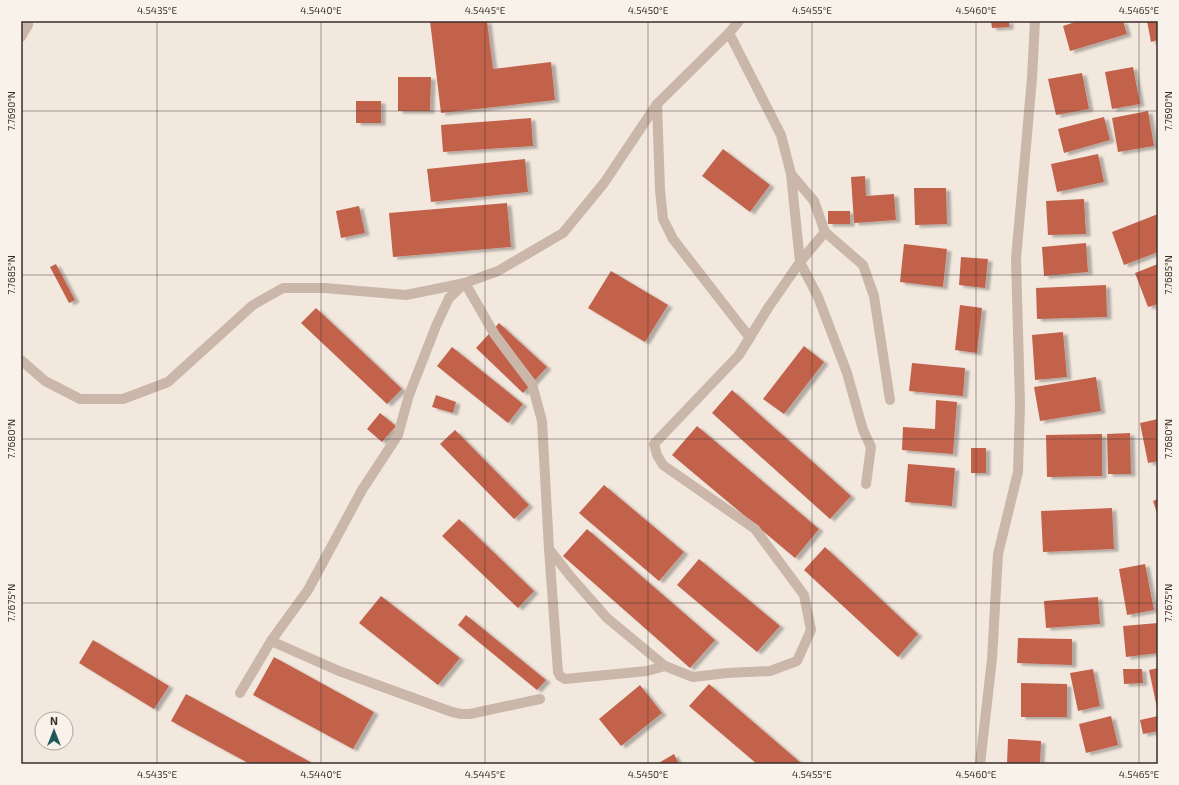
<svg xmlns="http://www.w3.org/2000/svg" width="1179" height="785" font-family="'Exo 2',sans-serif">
	<defs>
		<filter id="shadow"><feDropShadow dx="4.5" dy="2.5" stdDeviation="1" flood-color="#0004"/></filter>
	</defs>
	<rect width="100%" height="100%" fill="#f2e8de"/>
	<g fill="#c2624c" filter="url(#shadow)">
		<polygon points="430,21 487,21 493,69 551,62 555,100 441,113"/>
		<polygon points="991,21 1009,21 1009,27 992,28"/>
		<polygon points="1078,21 1123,21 1127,34 1070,51 1063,26"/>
		<polygon points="1147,21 1158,21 1158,40 1151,42"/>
		<polygon points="1133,67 1140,104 1112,109 1105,72"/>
		<polygon points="1082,73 1089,109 1056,115 1048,79"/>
		<polygon points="398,77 431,77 430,111 398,111"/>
		<rect x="356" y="101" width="25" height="22"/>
		<polygon points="1148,111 1154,146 1118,152 1112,118"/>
		<polygon points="1104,117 1110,140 1064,153 1058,129"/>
		<polygon points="531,118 533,146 443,152 441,125"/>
		<polygon points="723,149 770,185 750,212 702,176"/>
		<polygon points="1098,154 1104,182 1057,192 1051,164"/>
		<polygon points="525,159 528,192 431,202 427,169"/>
		<polygon points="865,176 866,196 894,194 896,220 854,223 851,177"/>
		<polygon points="914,188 946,188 947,224 915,225"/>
		<polygon points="1084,199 1086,234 1048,235 1046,201"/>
		<polygon points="507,203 511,247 393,257 389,213"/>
		<polygon points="359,206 365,233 341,238 336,211"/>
		<rect x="828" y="211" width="22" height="13"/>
		<polygon points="1158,214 1158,252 1124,265 1112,232"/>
		<polygon points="1086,243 1088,272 1044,276 1042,247"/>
		<polygon points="904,244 947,249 943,287 900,282"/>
		<polygon points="961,257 988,259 985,288 959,285"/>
		<polygon points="56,264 75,300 69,303 50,267"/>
		<polygon points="1158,264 1158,304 1148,307 1135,273"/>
		<polygon points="611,271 668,305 645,342 588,308"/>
		<polygon points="1106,285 1107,317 1037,319 1036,288"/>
		<polygon points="960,305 982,308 977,353 955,350"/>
		<polygon points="316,308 402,389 387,404 301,323"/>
		<polygon points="499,323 547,367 523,393 476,348"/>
		<polygon points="1063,332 1067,377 1035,380 1032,335"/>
		<polygon points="804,346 824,362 784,414 763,399"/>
		<polygon points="452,347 523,404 508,423 437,366"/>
		<polygon points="912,363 965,368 963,396 909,391"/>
		<polygon points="1096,377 1101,411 1040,421 1034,387"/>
		<polygon points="732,390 851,496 830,519 712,413"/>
		<polygon points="436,395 456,402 453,413 432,407"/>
		<polygon points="936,400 957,402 953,454 902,450 903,427 935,429"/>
		<polygon points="380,413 396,426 382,442 367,429"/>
		<polygon points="1158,419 1158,461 1148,463 1140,423"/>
		<polygon points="697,426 819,529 795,558 672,455"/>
		<polygon points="455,430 529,505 514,519 440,444"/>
		<polygon points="1130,433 1131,474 1108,474 1107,434"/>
		<polygon points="1102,434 1102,476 1047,477 1046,435"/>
		<rect x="971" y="448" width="15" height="25"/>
		<polygon points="908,464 955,468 952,506 905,502"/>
		<polygon points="604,485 684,552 659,581 579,513"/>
		<polygon points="1158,499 1158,516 1153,501"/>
		<polygon points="1112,508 1114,549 1043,552 1041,511"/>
		<polygon points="459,519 534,591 518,608 442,536"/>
		<polygon points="587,529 715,640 690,668 563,556"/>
		<polygon points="825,547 918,634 898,657 804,570"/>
		<polygon points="699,559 780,626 757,652 677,585"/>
		<polygon points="1145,564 1154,610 1127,615 1119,569"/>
		<polygon points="381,596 460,658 438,685 359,623"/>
		<polygon points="1098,597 1100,624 1046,628 1044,601"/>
		<polygon points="466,615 546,680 537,690 458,625"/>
		<polygon points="1158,623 1158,653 1126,657 1123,626"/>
		<polygon points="1018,638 1072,639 1072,665 1017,663"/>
		<polygon points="93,640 169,686 154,709 79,663"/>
		<polygon points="274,657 374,712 353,749 253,695"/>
		<polygon points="1158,668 1158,708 1157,708 1149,670"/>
		<polygon points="1093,669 1100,706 1078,711 1070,673"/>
		<polygon points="1123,669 1142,669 1143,683 1124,684"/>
		<polygon points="1021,683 1067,684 1067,717 1021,717"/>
		<polygon points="709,684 802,764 757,764 689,706"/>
		<polygon points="640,685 662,713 621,746 599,719"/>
		<polygon points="186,694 314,764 250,764 171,721"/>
		<polygon points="1111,716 1118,745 1086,753 1079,724"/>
		<polygon points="1158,716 1158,731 1143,734 1140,720"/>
		<polygon points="1008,739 1041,741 1040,764 1007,764"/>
		<polygon points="674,754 679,764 657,764"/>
	</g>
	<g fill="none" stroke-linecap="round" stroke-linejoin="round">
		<g stroke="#cab7aa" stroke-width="10">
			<polyline points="21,37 28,25 28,21"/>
			<polyline points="657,104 660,190 663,219 673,239 750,338"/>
			<polyline points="791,174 814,201 825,232 863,265 874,296 890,400"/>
			<polyline points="825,232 800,262 818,297 847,373 863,430 871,447 866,484"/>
			<polyline points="21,360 45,381 80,399 123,399 168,382 253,305 283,288 325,288 406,295 465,283 495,335 532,384 542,421 549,549 558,672 560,676 565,679 647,671 665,666"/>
			<polyline points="549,549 571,577 607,618 665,666 693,677 727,673 770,671 797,661 811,630 804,595 755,529 663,465 657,455 654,444 739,355 768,308 800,262 791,174 781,135 729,33"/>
			<polyline points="271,641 339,671 452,712 461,714 470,714 540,699"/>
			<polyline points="240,693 271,641 308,590 362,490 398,435 409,395 436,326 449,298 465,283 498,271 563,233 604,183 657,104 729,33 739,21"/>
			<polyline points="980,764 992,659 998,554 1018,472 1020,404 1016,259 1032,78 1035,21"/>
		</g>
	</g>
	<path fill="none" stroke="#382d2a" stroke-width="1" stroke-opacity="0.45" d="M157 21V764M321 21V764M485 21V764M648 21V764M812 21V764M976 21V764M1139 21V764M21 111H1158M21 275H1158M21 439H1158M21 603H1158"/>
	<rect width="1179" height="785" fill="none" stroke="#f9f2eb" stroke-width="44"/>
	<g transform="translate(54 731)"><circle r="19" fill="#f9f2eb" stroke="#aca39e"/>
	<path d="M0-3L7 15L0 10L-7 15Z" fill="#205758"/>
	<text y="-6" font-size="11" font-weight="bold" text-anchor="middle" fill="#382d2a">N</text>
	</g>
	<rect x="22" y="22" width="1135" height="741" fill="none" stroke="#382d2a" stroke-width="1.5"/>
	<g font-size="10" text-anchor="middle" fill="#382d2a">
		<text x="157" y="14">4.5435°E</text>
		<text x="321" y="14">4.5440°E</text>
		<text x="485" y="14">4.5445°E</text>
		<text x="648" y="14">4.5450°E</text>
		<text x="812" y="14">4.5455°E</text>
		<text x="976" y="14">4.5460°E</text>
		<text x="1139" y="14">4.5465°E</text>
		<text transform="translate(11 111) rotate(-90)" y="4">7.7690°N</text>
		<text transform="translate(1168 111) rotate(-90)" y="4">7.7690°N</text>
		<text transform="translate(11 275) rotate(-90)" y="4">7.7685°N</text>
		<text transform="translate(1168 275) rotate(-90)" y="4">7.7685°N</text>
		<text transform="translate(11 439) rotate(-90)" y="4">7.7680°N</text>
		<text transform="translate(1168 439) rotate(-90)" y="4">7.7680°N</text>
		<text transform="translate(11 603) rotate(-90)" y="4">7.7675°N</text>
		<text transform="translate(1168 603) rotate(-90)" y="4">7.7675°N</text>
		<text x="157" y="778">4.5435°E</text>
		<text x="321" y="778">4.5440°E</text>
		<text x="485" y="778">4.5445°E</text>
		<text x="648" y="778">4.5450°E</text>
		<text x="812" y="778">4.5455°E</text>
		<text x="976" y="778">4.5460°E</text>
		<text x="1139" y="778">4.5465°E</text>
	</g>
</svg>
